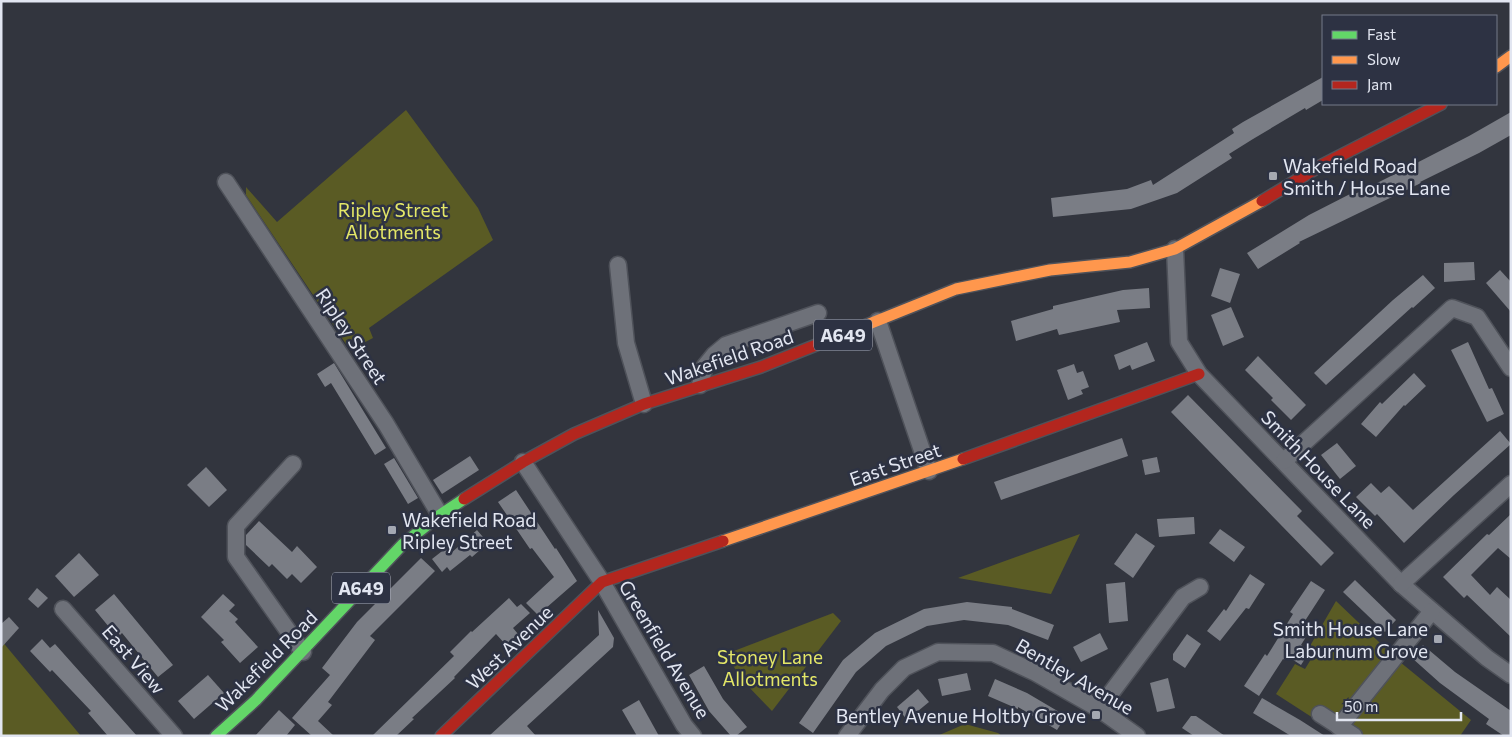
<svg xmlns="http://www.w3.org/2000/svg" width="1512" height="737" font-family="Commissioner,sans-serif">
	<rect width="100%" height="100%" fill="#32353e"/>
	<g fill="#5a5b24">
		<polygon points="406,110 478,208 493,240 369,328 373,338 350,350 246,195 246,187 277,222"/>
		<polygon points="1080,534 1051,594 958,578"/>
		<polygon points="1336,601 1400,662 1471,720 1460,736 1341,736 1276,694 1295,664 1305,669 1316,651 1310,646"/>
		<polygon points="833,613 841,621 772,711 742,680 726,654"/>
		<polygon points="1,640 81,736 1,736"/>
		<polygon points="965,724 998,733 1002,736 937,736"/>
	</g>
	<g fill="#7a7d85">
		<polygon points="1323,77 1323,100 1306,110 1305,108 1253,139 1229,154 1232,158 1177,193 1131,209 1053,217 1051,198 1127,189 1151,180 1153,185 1234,133 1232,129 1243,122"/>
		<polygon points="1511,112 1511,135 1479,153 1420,182 1421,183 1299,242 1300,243 1258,269 1247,253 1309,215 1354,192 1355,194 1401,171 1469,136"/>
		<polygon points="1474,262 1475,280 1444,282 1444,263"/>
		<polygon points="1220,268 1240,274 1230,303 1211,296"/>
		<polygon points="1500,270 1511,282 1511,312 1486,283"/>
		<polygon points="1423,275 1435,288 1413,308 1412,307 1326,385 1314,373 1393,300"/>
		<polygon points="1149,288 1150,308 1117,310 1120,322 1059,335 1057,329 1016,341 1011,321 1053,309 1053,306 1123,290"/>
		<polygon points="1231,307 1244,337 1223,346 1211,315"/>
		<polygon points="1147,342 1155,361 1132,370 1130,365 1119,370 1114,355"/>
		<polygon points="1468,342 1489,389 1492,388 1504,414 1487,422 1451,350"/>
		<polygon points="1258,356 1306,405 1291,420 1271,400 1273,398 1245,370"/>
		<polygon points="334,363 386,448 375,455 331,383 325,387 317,374"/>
		<polygon points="1074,364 1077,373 1083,371 1089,387 1081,390 1083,394 1068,400 1057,370"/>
		<polygon points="1414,373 1426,386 1405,406 1404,405 1376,437 1361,424 1380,402 1382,404"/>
		<polygon points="1188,395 1302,511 1297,516 1334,553 1321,566 1171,412"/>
		<polygon points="1500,431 1511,444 1454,495 1404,543 1377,514 1375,516 1356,497 1371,483 1381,493 1389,486 1413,510"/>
		<polygon points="1122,438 1128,456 1001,500 994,482"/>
		<polygon points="1337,443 1356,466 1340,479 1321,455"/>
		<polygon points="470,456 479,470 442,494 433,480"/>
		<polygon points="1157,457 1160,472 1145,475 1142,460"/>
		<polygon points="394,458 418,498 408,504 384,464"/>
		<polygon points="206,467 227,490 209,507 187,485"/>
		<polygon points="516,490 555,549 556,548 577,581 538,615 526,603 554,577 532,548 530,549 498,502"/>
		<polygon points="1511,514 1511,559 1498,548 1471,575 1490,595 1497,587 1511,600 1511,637 1467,595 1464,598 1443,577 1487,534 1489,535"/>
		<polygon points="1194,517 1195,534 1159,537 1157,519"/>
		<polygon points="259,521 292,552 297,546 317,567 301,583 292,574 287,579 272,564 269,567 246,545 246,535"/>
		<polygon points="1220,529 1245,547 1234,562 1209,543"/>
		<polygon points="477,530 488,543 472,557 470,555 450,571 447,567 442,572 432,559 446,548 450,554"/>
		<polygon points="1136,533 1155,546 1133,578 1114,564"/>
		<polygon points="79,553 99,575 74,597 55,576"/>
		<polygon points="421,558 435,571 370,636 375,640 328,702 332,705 318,721 334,736 312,736 292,718 330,675 322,668 357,622"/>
		<polygon points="1250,574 1265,584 1249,609 1246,608 1220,641 1207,631 1224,609 1226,611"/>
		<polygon points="1355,580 1396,620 1385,632 1343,592"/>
		<polygon points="1311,581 1325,590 1301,627 1309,632 1301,645 1310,651 1301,665 1287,656 1285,660 1283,659 1259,696 1244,686 1265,654 1267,656 1293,614 1290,612"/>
		<polygon points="1125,582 1128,621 1109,623 1106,584"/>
		<polygon points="37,588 48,598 38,608 28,599"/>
		<polygon points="114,594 173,665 158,677 122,633 120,635 112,625 109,627 95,610"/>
		<polygon points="223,594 235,605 229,611 238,619 235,622 258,647 240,663 221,642 224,640 201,617"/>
		<polygon points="509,598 517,607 521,604 530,613 513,628 518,634 506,645 496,634 454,677 455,678 412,718 414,719 396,736 372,736 454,656 450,652 471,631 472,632"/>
		<polygon points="967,602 1012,607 1012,609 1054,625 1048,640 1008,625 964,620 927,626 886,646 856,672 813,733 799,723 843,660 875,633 924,609"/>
		<polygon points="598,610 614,638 613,647 527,726 536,736 489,736 599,635"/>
		<polygon points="9,617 19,628 1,648 1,624"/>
		<polygon points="1100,633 1108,649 1081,662 1073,647"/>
		<polygon points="1187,634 1201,644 1185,668 1173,660 1173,654"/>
		<polygon points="42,639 50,648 55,644 137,736 108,736 88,713 91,711 52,670 50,672 30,651"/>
		<polygon points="1423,645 1455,672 1511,711 1511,736 1504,736 1486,724 1489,719 1440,683 1412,658"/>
		<polygon points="704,666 723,699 747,727 736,736 731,736 709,711 689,675"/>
		<polygon points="967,673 971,690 942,696 938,679"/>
		<polygon points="208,675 224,693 194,719 178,701"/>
		<polygon points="1168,678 1175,708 1157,712 1150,683"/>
		<polygon points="995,679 1027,693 1066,716 1057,730 1018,707 1018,709 988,696"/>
		<polygon points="918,689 929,702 907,720 897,707"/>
		<polygon points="1262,698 1300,720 1325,736 1291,736 1253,713"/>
		<polygon points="639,700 659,736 637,736 622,710"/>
		<polygon points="279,710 295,725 286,736 255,736"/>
		<polygon points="1191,716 1196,716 1225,736 1194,736 1182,728"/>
	</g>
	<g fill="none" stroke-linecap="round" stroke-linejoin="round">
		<g stroke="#4f525a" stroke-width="19">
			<g id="street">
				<polyline points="226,182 386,424 440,515"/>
				<polyline points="1175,249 1179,342 1199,374 1401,584 1487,658 1511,675"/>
				<polyline points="618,265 626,343 644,404"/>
				<polyline points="878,321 929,471"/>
				<polyline points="700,385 705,366 714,355 726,345 818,313"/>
				<polyline points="1284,461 1452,308 1477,317 1511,368"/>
				<polyline points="523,462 602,582 684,725 693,736"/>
				<polyline points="293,464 236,526 236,557 303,652"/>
				<polyline points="1401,584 1511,484"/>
				<polyline points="63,609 174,736"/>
				<polyline points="1099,709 1183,597 1200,587"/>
				<polyline points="1320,714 1354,736"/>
				<polyline points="1339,727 1432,611"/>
				<polyline points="847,736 882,690 904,668 938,652 993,653 1036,673 1099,709 1137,736"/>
			</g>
		</g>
		<g stroke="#4f525a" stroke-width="14">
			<polyline id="fast" points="216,736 256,700 403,544 440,515 464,499"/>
		</g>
		<g stroke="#4f525a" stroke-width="14">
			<g id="slow">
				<polyline points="1496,67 1511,56"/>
				<polyline points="864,326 956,289 1050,270 1130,262 1175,249 1262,201"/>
				<polyline points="723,541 963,459"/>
			</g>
		</g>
		<g stroke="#4f525a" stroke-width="14">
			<g id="jam">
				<polyline points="1262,201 1322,165 1441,104"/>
				<polyline points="963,459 1199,374"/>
				<polyline points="464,499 523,462 574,434 644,404 761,367 864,326"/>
				<polyline points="441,736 602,582 723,541"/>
			</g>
		</g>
		<use href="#street" stroke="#6e7179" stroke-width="16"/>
		<use href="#fast" stroke="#63d668" stroke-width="11"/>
		<use href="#slow" stroke="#ff974d" stroke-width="11"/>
		<use href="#jam" stroke="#b3261e" stroke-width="11"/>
	</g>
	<g fill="#a4a8b2" stroke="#2d3243" stroke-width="2">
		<rect x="1268" y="171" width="10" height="10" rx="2.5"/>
		<rect x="387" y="525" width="10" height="10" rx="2.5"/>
		<rect x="1433" y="634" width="10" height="10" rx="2.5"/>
		<rect x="1091" y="710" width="10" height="10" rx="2.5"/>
	</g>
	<g text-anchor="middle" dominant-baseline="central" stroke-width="5" stroke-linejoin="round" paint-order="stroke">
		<g fill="#2d3243" stroke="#acb0bd" stroke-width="1">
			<rect x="814" y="319.5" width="58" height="31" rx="4"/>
			<rect x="332" y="572.5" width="58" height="31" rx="4"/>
		</g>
		<g font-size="18" font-weight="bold" fill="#e2e6f1">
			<text x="843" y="335">A649</text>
			<text x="361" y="588">A649</text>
		</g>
		<g font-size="19" fill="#e2e6f1" stroke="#2d3243" text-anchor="start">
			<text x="1283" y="165">Wakefield Road<tspan x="1283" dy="22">Smith / House Lane</tspan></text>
			<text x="402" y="519">Wakefield Road<tspan x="402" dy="22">Ripley Street</tspan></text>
			<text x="1428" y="628" text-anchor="end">Smith House Lane<tspan x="1428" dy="22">Laburnum Grove</tspan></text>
			<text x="1086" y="715" text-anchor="end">Bentley Avenue Holtby Grove</text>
		</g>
		<g font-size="19" fill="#e4e767" stroke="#2d3243">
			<text x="393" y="209">Ripley Street<tspan x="393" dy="22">Allotments</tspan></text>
			<text x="770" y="656">Stoney Lane<tspan x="770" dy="22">Allotments</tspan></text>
		</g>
		<g font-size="19" fill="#e2e6f1" stroke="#2d3243">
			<text transform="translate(352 336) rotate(56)">Ripley Street</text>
			<text transform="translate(729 357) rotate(-19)">Wakefield Road</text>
			<text transform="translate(895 464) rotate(-19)">East Street</text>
			<text transform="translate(1319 469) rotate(46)">Smith House Lane</text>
			<text transform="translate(509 647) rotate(-44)">West Avenue</text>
			<text transform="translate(665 649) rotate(59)">Greenfield Avenue</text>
			<text transform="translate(134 659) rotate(49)">East View</text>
			<text transform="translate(266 661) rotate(-45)">Wakefield Road</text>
			<text transform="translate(1075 676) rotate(30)">Bentley Avenue</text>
		</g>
	</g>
	<rect width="1512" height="737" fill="none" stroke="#e2e6f1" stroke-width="5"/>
	<rect x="1322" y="15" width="175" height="90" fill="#2d3243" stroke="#757a89"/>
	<rect x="1332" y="31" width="25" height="8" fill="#63d668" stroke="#757a89"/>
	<text x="1367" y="40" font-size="15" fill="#e2e6f1">Fast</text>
	<rect x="1332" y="56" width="25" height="8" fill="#ff974d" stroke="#757a89"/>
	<text x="1367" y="65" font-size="15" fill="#e2e6f1">Slow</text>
	<rect x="1332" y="81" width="25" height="8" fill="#b3261e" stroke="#757a89"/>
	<text x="1367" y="90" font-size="15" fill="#e2e6f1">Jam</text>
	<path d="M1337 712v8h124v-8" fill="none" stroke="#e2e6f1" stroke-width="2.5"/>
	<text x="1344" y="712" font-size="15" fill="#e2e6f1" stroke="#2d3243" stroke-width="4" paint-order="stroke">50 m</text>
</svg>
